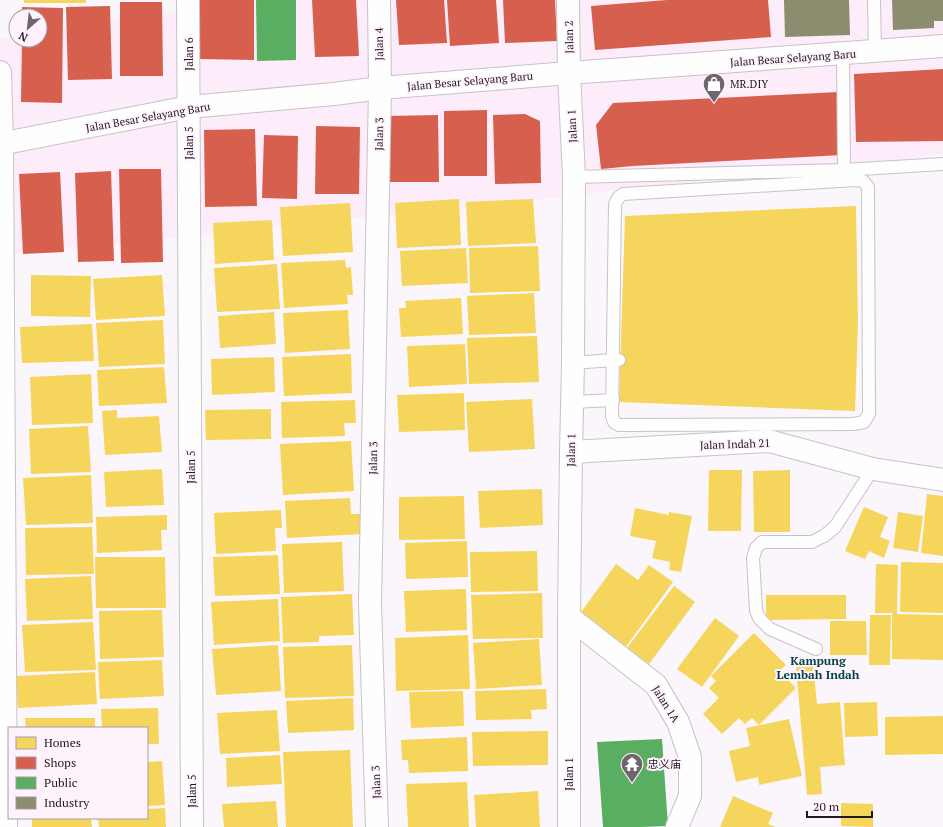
<svg xmlns="http://www.w3.org/2000/svg" width="943" height="827" font-family="'PT Serif','Noto Sans SC',serif">
	<rect width="100%" height="100%" fill="#fbf6fb"/>
	<polygon fill="#fdecfa" points="242,0 943,0 943,154 541,199 0,256 0,39 16,37 16,40 40,40 40,33"/>
	<g fill="#f6d55c">
		<rect x="24" y="0" width="62" height="3"/>
		<polygon points="459,199 461,245 397,248 395,203"/>
		<polygon points="533,199 536,243 468,246 466,202"/>
		<polygon points="350,203 353,252 283,256 280,207"/>
		<polygon points="856,206 858,321 855,411 619,402 625,216"/>
		<polygon points="272,220 274,260 215,264 213,223"/>
		<polygon points="538,246 540,291 470,293 469,248"/>
		<polygon points="466,248 468,283 402,286 400,251"/>
		<polygon points="345,260 346,268 351,267 353,295 347,295 348,304 284,308 281,263"/>
		<polygon points="277,264 280,309 217,312 214,268"/>
		<polygon points="31,275 91,276 90,317 31,316"/>
		<polygon points="162,275 165,316 96,320 93,279"/>
		<polygon points="534,293 536,333 469,335 467,296"/>
		<polygon points="461,298 463,334 401,337 399,308 406,308 405,301"/>
		<polygon points="348,310 350,349 285,353 283,313"/>
		<polygon points="274,312 276,344 220,348 218,316"/>
		<polygon points="163,320 165,364 99,367 96,323"/>
		<polygon points="92,324 94,361 22,363 20,327"/>
		<polygon points="537,336 539,382 469,384 467,338"/>
		<polygon points="465,344 467,384 409,387 407,346"/>
		<polygon points="351,354 352,393 284,396 282,357"/>
		<polygon points="274,357 275,392 212,395 211,359"/>
		<polygon points="164,367 167,403 99,406 97,370"/>
		<polygon points="91,374 93,423 32,425 30,377"/>
		<polygon points="464,393 465,430 399,432 397,395"/>
		<polygon points="532,399 535,449 469,452 466,402"/>
		<polygon points="355,400 356,423 344,423 345,436 282,438 281,402"/>
		<polygon points="271,409 271,439 206,440 205,410"/>
		<polygon points="117,410 117,418 159,416 162,452 105,455 102,411"/>
		<polygon points="88,426 91,472 31,474 29,429"/>
		<polygon points="351,441 354,491 283,495 280,444"/>
		<polygon points="162,469 164,505 106,507 104,472"/>
		<polygon points="709,470 742,470 741,531 708,531"/>
		<polygon points="790,470 790,532 754,532 753,471"/>
		<polygon points="91,475 93,523 26,525 23,478"/>
		<polygon points="542,489 543,525 480,528 478,491"/>
		<polygon points="927,494 943,496 943,556 921,553"/>
		<polygon points="464,496 465,539 399,540 399,497"/>
		<polygon points="350,498 351,514 362,514 363,534 287,538 285,501"/>
		<polygon points="864,507 888,517 880,537 890,541 884,558 869,551 865,559 845,551"/>
		<polygon points="635,508 669,515 669,512 692,516 681,572 669,570 670,562 652,558 656,541 630,536"/>
		<polygon points="281,510 282,528 275,528 276,551 216,554 214,513"/>
		<polygon points="898,512 923,516 918,552 893,548"/>
		<polygon points="167,515 167,530 161,530 162,550 97,553 96,517"/>
		<polygon points="92,527 94,574 26,575 25,528"/>
		<polygon points="467,541 468,577 406,579 405,543"/>
		<polygon points="342,542 344,591 284,593 282,544"/>
		<polygon points="537,551 538,591 471,592 470,552"/>
		<polygon points="278,555 280,594 215,596 213,557"/>
		<polygon points="95,557 165,557 166,608 96,608"/>
		<polygon points="901,562 943,563 943,613 900,612"/>
		<polygon points="616,564 638,580 649,565 673,582 625,648 579,615"/>
		<polygon points="876,564 898,565 897,614 943,615 943,660 892,659 892,613 875,613"/>
		<polygon points="91,576 93,619 27,621 25,579"/>
		<polygon points="674,586 695,602 649,664 627,648"/>
		<polygon points="466,589 467,630 406,632 404,591"/>
		<polygon points="542,593 543,638 473,639 471,595"/>
		<polygon points="352,594 354,635 319,636 319,642 283,643 281,597"/>
		<polygon points="766,595 846,595 846,619 766,620"/>
		<polygon points="278,599 280,641 214,645 211,602"/>
		<polygon points="162,610 164,657 100,659 99,611"/>
		<polygon points="870,615 891,615 890,665 869,665"/>
		<polygon points="715,618 739,636 702,687 677,669"/>
		<polygon points="830,621 866,621 867,655 830,655"/>
		<polygon points="93,622 96,670 25,672 22,625"/>
		<polygon points="754,633 786,665 779,671 796,688 759,725 752,718 745,724 739,718 722,734 703,714 719,698 709,688 716,681 711,676"/>
		<polygon points="468,635 470,689 396,691 395,638"/>
		<polygon points="539,639 542,685 476,689 473,643"/>
		<polygon points="278,645 281,691 216,695 212,649"/>
		<polygon points="352,645 354,696 285,698 283,647"/>
		<polygon points="162,660 164,696 100,699 98,662"/>
		<polygon points="813,665 817,704 840,702 845,765 820,767 822,794 807,795 796,666"/>
		<polygon points="95,672 97,704 18,708 16,676"/>
		<polygon points="546,689 547,709 531,710 532,719 476,720 475,691"/>
		<polygon points="463,691 464,726 411,728 409,692"/>
		<polygon points="353,698 354,730 288,733 286,701"/>
		<polygon points="877,702 878,736 845,737 844,703"/>
		<polygon points="158,708 159,744 147,744 147,728 102,728 101,709"/>
		<polygon points="277,710 280,751 220,754 217,713"/>
		<polygon points="943,716 943,754 885,755 885,717"/>
		<polygon points="25,718 95,718 95,728 26,728"/>
		<polygon points="789,719 802,776 759,785 758,777 736,782 729,751 750,746 746,728"/>
		<polygon points="548,731 548,765 473,766 472,732"/>
		<polygon points="467,737 468,771 409,773 408,760 402,760 401,740"/>
		<polygon points="350,750 353,827 286,827 283,752"/>
		<polygon points="280,755 282,784 227,787 226,758"/>
		<polygon points="162,761 165,805 147,806 147,762"/>
		<polygon points="467,782 469,827 408,827 406,784"/>
		<polygon points="538,791 540,827 476,827 474,795"/>
		<polygon points="733,796 773,813 768,824 775,827 720,827"/>
		<polygon points="276,801 278,827 224,827 222,804"/>
		<polygon points="841,803 873,804 873,827 841,826"/>
		<polygon points="165,808 166,827 99,827 98,818 147,818 147,809"/>
		<polygon points="32,818 91,818 92,827 32,827"/>
	</g>
	<g fill="#d6604d">
		<polygon points="199,0 254,0 254,60 199,59"/>
		<polygon points="312,0 356,0 359,56 315,57"/>
		<polygon points="396,0 444,0 447,43 399,45"/>
		<polygon points="447,0 496,0 499,43 450,46"/>
		<polygon points="503,0 555,0 557,41 505,43"/>
		<polygon points="667,0 768,0 771,37 595,50 591,6"/>
		<polygon points="120,2 162,2 163,76 120,76"/>
		<polygon points="110,6 112,79 68,80 66,7"/>
		<polygon points="22,7 63,8 62,103 21,102 22,40 40,40 40,16 22,16"/>
		<polygon points="943,69 943,141 856,142 854,74"/>
		<polygon points="839,92 842,155 633,166 601,169 596,125 613,103"/>
		<polygon points="487,110 487,176 444,176 444,111"/>
		<polygon points="525,114 540,121 541,183 495,184 493,115"/>
		<polygon points="438,115 439,182 388,182 387,116"/>
		<polygon points="316,126 360,127 359,194 315,194"/>
		<polygon points="255,129 257,206 205,207 204,130"/>
		<polygon points="264,135 298,136 297,199 262,198"/>
		<polygon points="119,169 161,169 163,262 121,263"/>
		<polygon points="111,171 114,261 78,262 75,173"/>
		<polygon points="60,172 64,252 23,254 19,174"/>
	</g>
	<g fill="#5aae61">
		<polygon points="256,0 296,0 296,60 257,61"/>
		<polygon points="662,739 668,826 641,827 603,827 597,742"/>
	</g>
	<g fill="#8c8c6e">
		<polygon points="784,0 849,0 850,35 785,37"/>
		<polygon points="892,0 943,0 943,21 934,21 934,28 893,30"/>
	</g>
	<g fill="none" stroke-linecap="round" stroke-linejoin="round">
		<g stroke="#c8c2c7" stroke-width="14">
			<g id="lane">
				<polyline points="874,0 875,52"/>
				<polyline points="843,54 844,170"/>
				<polyline points="574,177 844,170 943,164"/>
				<polygon points="856,180 863,181 868,187 869,414 864,422 853,424 619,425 614,422 612,416 615,204 618,198 623,194"/>
				<polyline points="573,363 613,360 619,360"/>
				<polyline points="572,402 613,400"/>
				<polyline points="816,649 770,629 759,618 756,610 753,558 756,548 762,542 812,542 824,536 835,527 873,469"/>
			</g>
		</g>
		<g stroke="#c8c2c7" stroke-width="24">
			<g id="street">
				<polyline points="188,0 192,827"/>
				<polyline points="568,0 569,73 574,177 573,363 571,452 569,617 569,827"/>
				<polyline points="0,72 2,143 6,827"/>
				<polyline points="571,452 769,441 873,469 943,480"/>
				<polyline points="569,617 656,685 678,722 690,757 690,796 677,827"/>
				<polyline points="377,827 370,603 380,88 379,0"/>
			</g>
		</g>
		<g stroke="#c8c2c7" stroke-width="24">
			<polyline id="secondary" points="0,144 189,107 334,94 380,88 569,73 943,46"/>
		</g>
		<use href="#lane" stroke="#fefefe" stroke-width="12"/>
		<use href="#street" stroke="#fefefe" stroke-width="22"/>
		<use href="#secondary" stroke="#fefefe" stroke-width="22"/>
	</g>
	<defs>
		<g id="shop-pin" transform="scale(1.15)"><path d="M0 17L-7.5 6A9.5 9.5 0 1 1 7.5 6Z" fill="#6e666d" stroke="#fef3fc"/><path d="M-5-2.5h2.3a2.7 3.5 0 0 1 5.4 0H5L5.5 6h-11ZM-1.5-2.5h3a1.5 2.3 0 0 0-3 0Z" fill="#fff"/></g>
		<g id="temple-pin" transform="scale(1.15)"><path d="M0 17L-7.5 6A9.5 9.5 0 1 1 7.5 6Z" fill="#6e666d" stroke="#fef3fc"/><path d="M0-6L5-2H3V0L6.5 2.5H4V6H1.5V3h-3V6H-4V2.5H-6.5L-3 0V-2H-5Z" fill="#fff"/></g>
	</defs>
	<g fill-rule="evenodd">
		<use href="#shop-pin" x="714" y="84"/>
		<use href="#temple-pin" x="632" y="764"/>
	</g>
	<g text-anchor="middle" dominant-baseline="central" stroke-width="4" stroke-linejoin="round" paint-order="stroke">
		<g font-size="11" fill="#221920" stroke="#fef3fc">
			<text transform="translate(569 37) rotate(-91)">Jalan 2</text>
			<text transform="translate(379 44) rotate(-91)">Jalan 4</text>
			<text transform="translate(189 54) rotate(-90)">Jalan 6</text>
			<text transform="translate(793 58) rotate(-4)">Jalan Besar Selayang Baru</text>
			<text transform="translate(470 81) rotate(-5)">Jalan Besar Selayang Baru</text>
			<text transform="translate(148 117) rotate(-10)">Jalan Besar Selayang Baru</text>
			<text transform="translate(572 126) rotate(-93)">Jalan 1</text>
			<text transform="translate(379 134) rotate(-89)">Jalan 3</text>
			<text transform="translate(189 143) rotate(-90)">Jalan 5</text>
			<text transform="translate(735 444) rotate(-2)">Jalan Indah 21</text>
			<text transform="translate(571 450) rotate(-89)">Jalan 1</text>
			<text transform="translate(373 458) rotate(-89)">Jalan 3</text>
			<text transform="translate(191 467) rotate(-90)">Jalan 5</text>
			<text transform="translate(666 704) rotate(58)">Jalan 1A</text>
			<text transform="translate(569 774) rotate(-90)">Jalan 1</text>
			<text transform="translate(376 782) rotate(-92)">Jalan 3</text>
			<text transform="translate(192 791) rotate(-90)">Jalan 5</text>
		</g>
		<g font-size="11" fill="#221920" stroke="#fef3fc" text-anchor="start">
			<text x="730" y="84">MR.DIY</text>
			<text x="648" y="764">忠义庙</text>
		</g>
		<g font-size="12" font-weight="bold" fill="#004447" stroke="#fef3fc">
			<text x="818" y="660">Kampung<tspan x="818" dy="14">Lembah Indah</tspan></text>
		</g>
	</g>
	<rect x="8" y="727" width="140" height="92" fill="#fef3fc" stroke="#a69ca4"/>
	<rect x="16" y="737" width="20" height="12" fill="#f6d55c" stroke="#a69ca4"/>
	<text x="44" y="747" font-size="12" fill="#221920">Homes</text>
	<rect x="16" y="757" width="20" height="12" fill="#d6604d" stroke="#a69ca4"/>
	<text x="44" y="767" font-size="12" fill="#221920">Shops</text>
	<rect x="16" y="777" width="20" height="12" fill="#5aae61" stroke="#a69ca4"/>
	<text x="44" y="787" font-size="12" fill="#221920">Public</text>
	<rect x="16" y="797" width="20" height="12" fill="#8c8c6e" stroke="#a69ca4"/>
	<text x="44" y="807" font-size="12" fill="#221920">Industry</text>
	<g transform="translate(28 28) rotate(208)"><circle r="19" fill="#fef3fc" stroke="#a69ca4"/>
	<path d="M0-3L7 15L0 10L-7 15Z" fill="#6e666d"/>
	<text y="-6" font-size="11" font-weight="bold" text-anchor="middle" fill="#221920">N</text>
	</g>
	<path d="M807 811v6h65v-6" fill="none" stroke="#221920" stroke-width="2"/>
	<text x="813" y="811" font-size="12" fill="#221920" stroke="#fef3fc" stroke-width="3" paint-order="stroke">20 m</text>
</svg>
